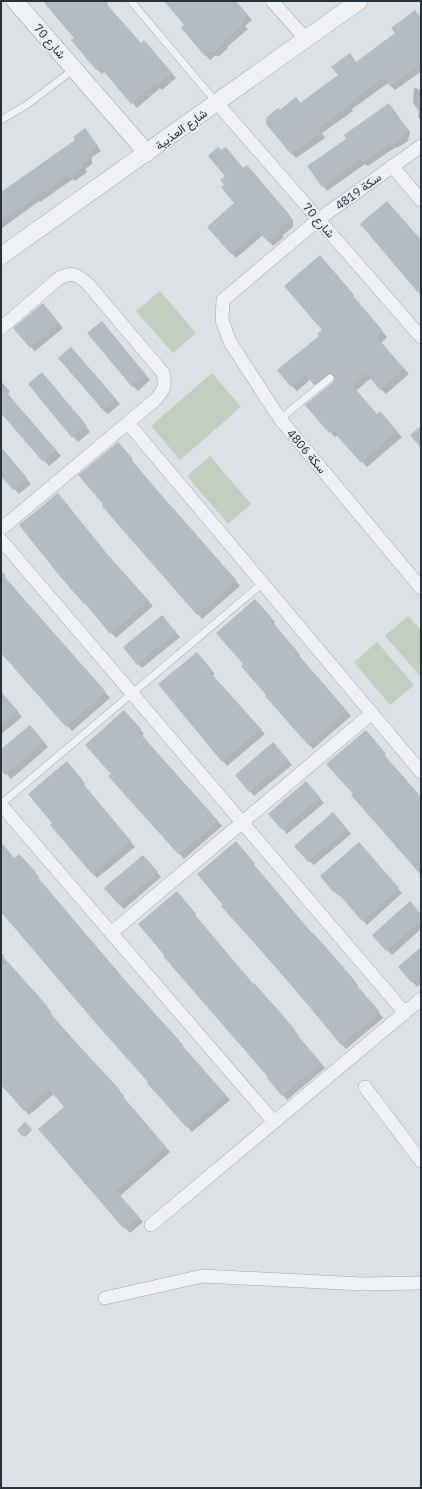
<svg xmlns="http://www.w3.org/2000/svg" width="422" height="1489" font-family="'IBM Plex Sans',Vazirmatn,sans-serif">
	<rect width="100%" height="100%" fill="#dce1e5"/>
	<g fill="#c4cebe">
		<polygon points="160,291 196,333 173,353 136,311"/>
		<polygon points="212,373 241,407 180,460 151,426"/>
		<polygon points="210,456 251,504 228,524 187,476"/>
		<polygon points="408,616 421,631 421,677 385,636"/>
		<polygon points="377,642 414,685 390,705 354,662"/>
	</g>
	<g fill="#0003">
		<polygon points="42,1 106,1 108,4 107,5 141,44 148,46 176,78 162,90 160,88 137,108 105,71 102,74 97,69 76,38 44,2"/>
		<polygon points="165,1 235,1 252,20 245,26 248,29 227,47 228,48 218,57 216,55 210,60 182,28 186,25"/>
		<polygon points="415,12 421,18 421,74 419,73 395,90 388,83 352,109 353,111 322,133 325,138 296,158 267,124 280,111 296,98 301,104 397,34"/>
		<polygon points="414,88 421,90 421,120 418,117 419,111 413,103"/>
		<polygon points="389,105 410,132 408,141 397,148 396,147 368,166 365,164 327,191 323,186 347,139"/>
		<polygon points="85,129 101,151 92,157 92,164 85,169 87,172 75,181 73,179 40,202 39,201 1,229 1,193 77,140"/>
		<polygon points="222,152 230,153 244,169 251,170 293,220 293,227 282,236 284,237 273,246 263,235 236,258 208,227 236,203 226,185 226,176"/>
		<polygon points="325,262 354,295 352,296 387,337 381,343 409,374 386,394 371,378 356,391 377,415 385,418 402,437 367,467 338,435 335,437 306,405 334,382 336,378 320,389 311,379 297,391 292,386 323,330"/>
		<polygon points="47,309 63,328 35,351 31,347"/>
		<polygon points="106,327 150,380 138,391 133,386"/>
		<polygon points="76,353 120,404 108,414 103,410"/>
		<polygon points="46,378 90,432 78,442 29,384"/>
		<polygon points="1,381 10,392 7,394 61,456 49,466 1,412"/>
		<polygon points="1,448 31,484 19,494 1,474"/>
		<polygon points="122,448 161,496 240,586 202,619 198,614"/>
		<polygon points="112,561 153,606 116,638 58,573"/>
		<polygon points="1,571 6,576 4,577 30,608 110,698 72,731 1,651"/>
		<polygon points="259,605 275,622 274,624 300,655 299,656 351,716 313,749 266,696"/>
		<polygon points="166,621 180,637 142,668 138,664"/>
		<polygon points="201,658 215,674 213,676 265,734 227,766 223,761"/>
		<polygon points="1,695 8,700 22,717 1,734"/>
		<polygon points="129,716 144,734 142,736 222,826 184,859 112,774"/>
		<polygon points="34,731 48,747 11,779 1,768 1,750"/>
		<polygon points="370,736 386,754 384,755 421,798 421,874"/>
		<polygon points="278,748 292,765 254,796 236,775"/>
		<polygon points="72,767 85,784 84,785 135,847 97,878 92,873"/>
		<polygon points="310,787 324,803 287,834 283,829"/>
		<polygon points="337,818 351,834 314,865 309,861"/>
		<polygon points="1,842 14,859 24,860 39,877 38,878 134,991 183,1045 182,1046 230,1100 192,1132 1,908"/>
		<polygon points="240,847 255,864 253,865 312,934 343,968 358,985 357,986 383,1018 346,1049 223,906"/>
		<polygon points="363,848 402,893 367,925 341,895 339,896 335,892"/>
		<polygon points="148,861 161,877 124,909 119,904"/>
		<polygon points="181,897 196,914 195,915 254,985 284,1018 299,1036 298,1037 325,1068 287,1100 269,1077"/>
		<polygon points="421,914 421,929 392,955 387,950"/>
		<polygon points="421,948 421,984 417,987 413,982"/>
		<polygon points="1,953 4,956 3,957 52,1013 50,1014 124,1096 123,1097 170,1152 120,1196 143,1222 130,1233 40,1130 66,1107 54,1094 29,1115 1,1083"/>
		<polygon points="25,1123 32,1130 25,1137 18,1130"/>
	</g>
	<g fill="#b4bbc1">
		<polygon points="51,1 104,1 141,43 144,40 172,73 156,86 155,84 131,104 100,67 96,70 71,40 74,38 46,5"/>
		<polygon points="164,1 236,1 248,15 242,21 244,24 223,42 224,43 213,53 211,51 205,56 181,28 184,25"/>
		<polygon points="415,10 421,18 421,64 390,86 384,78 348,104 349,106 318,128 322,133 291,154 266,124 267,117 278,108 280,110 296,97 300,103 338,75 331,67 350,53 356,62 395,33 391,28"/>
		<polygon points="389,103 406,127 404,136 392,145 391,143 363,162 360,159 322,187 307,166 346,139 344,135"/>
		<polygon points="85,128 98,146 88,153 88,160 82,164 84,167 70,177 68,175 1,221 1,192 75,140 73,137"/>
		<polygon points="218,147 221,150 226,147 243,168 247,165 289,214 288,222 278,230 280,232 268,242 258,231 231,254 207,227 234,203 221,187 224,185 220,180 225,176 208,156"/>
		<polygon points="387,201 421,240 421,296 360,224"/>
		<polygon points="320,255 349,289 348,290 383,331 377,337 404,369 380,390 366,373 352,385 377,414 380,411 397,431 361,463 332,430 329,433 305,405 333,382 335,378 334,375 330,373 327,374 314,385 305,374 291,387 277,370 319,336 317,334 322,330 284,286"/>
		<polygon points="43,303 59,323 30,348 13,328"/>
		<polygon points="102,321 146,375 132,387 87,333"/>
		<polygon points="71,347 116,399 103,410 58,358"/>
		<polygon points="42,372 87,426 72,438 28,384"/>
		<polygon points="1,386 56,450 43,462 1,413"/>
		<polygon points="421,426 421,448 410,435"/>
		<polygon points="118,442 133,459 131,460 157,490 237,581 197,615 128,536 102,506 103,504 78,475"/>
		<polygon points="1,447 27,478 13,490 1,476"/>
		<polygon points="58,493 108,555 149,601 110,634 85,603 84,604 58,574 19,525"/>
		<polygon points="1,573 106,692 66,727 1,653"/>
		<polygon points="255,599 271,617 270,619 296,650 295,651 347,711 308,745 265,696 266,695 241,666 243,664 216,633"/>
		<polygon points="162,615 176,632 137,665 123,647"/>
		<polygon points="197,652 211,669 209,671 261,729 222,762 158,684"/>
		<polygon points="1,692 18,711 1,725"/>
		<polygon points="124,710 141,729 138,731 218,821 179,855 108,776 111,774 85,745"/>
		<polygon points="30,725 44,742 5,775 1,770 1,749"/>
		<polygon points="366,730 382,749 380,750 421,797 421,875 351,795 353,794 326,764"/>
		<polygon points="273,742 288,760 249,792 235,775"/>
		<polygon points="67,761 82,779 80,780 131,841 92,874 50,825 52,823 28,794"/>
		<polygon points="306,781 320,797 282,830 268,814"/>
		<polygon points="333,812 347,829 308,862 294,846"/>
		<polygon points="236,841 251,859 250,860 312,933 313,933 339,962 354,980 353,981 380,1012 341,1045 290,983 221,906 223,905 197,874"/>
		<polygon points="1,842 14,858 19,854 36,872 34,873 129,985 179,1040 178,1041 226,1095 187,1128 147,1083 148,1082 99,1027 1,912"/>
		<polygon points="359,842 399,888 362,921 336,891 334,893 320,876"/>
		<polygon points="143,855 158,872 119,905 104,888"/>
		<polygon points="177,891 192,909 191,910 253,984 254,983 280,1012 295,1030 294,1031 321,1063 282,1096 267,1078 268,1077 163,956 164,955 138,924"/>
		<polygon points="410,901 421,914 421,921 386,951 372,935"/>
		<polygon points="421,947 421,975 412,983 398,967"/>
		<polygon points="8,962 48,1007 46,1008 70,1036 120,1090 119,1092 166,1147 116,1191 139,1217 124,1229 38,1129 64,1107 49,1089 24,1111 1,1085 1,967"/>
		<polygon points="25,1122 32,1129 23,1137 17,1130"/>
	</g>
	<g fill="none" stroke-linecap="round" stroke-linejoin="round">
		<g stroke="#a2a8ae" stroke-width="8">
			<g id="service">
				<polyline points="131,1 216,102"/>
				<polyline points="1,120 28,104 74,69"/>
				<polyline points="280,419 330,378"/>
				<polyline points="1,804 263,583"/>
			</g>
		</g>
		<g stroke="#a2a8ae" stroke-width="14">
			<g id="minor">
				<polyline points="272,1 306,39"/>
				<polyline points="217,103 421,337"/>
				<polyline points="421,146 319,219 223,300 222,320 230,342 280,419 421,588"/>
				<polyline points="392,166 421,200"/>
				<path d="M1 328 58 279C71 271 77 274 88 284L163 373C166 386 164 390 155 400L1 529"/>
				<polyline points="128,423 421,772"/>
				<polyline points="1,540 405,1013"/>
				<polyline points="1,805 274,1122"/>
				<polyline points="111,933 372,713"/>
				<polyline points="365,1087 421,1161"/>
				<polyline points="151,1225 421,999"/>
				<polyline points="105,1298 203,1276 362,1284 421,1283"/>
			</g>
		</g>
		<g stroke="#a2a8ae" stroke-width="18">
			<g id="tertiary">
				<polyline points="15,1 147,153"/>
				<polyline points="1,256 359,1"/>
			</g>
		</g>
		<use href="#service" stroke="#eff1f4" stroke-width="7"/>
		<use href="#minor" stroke="#eff1f4" stroke-width="13"/>
		<use href="#tertiary" stroke="#eff1f4" stroke-width="17"/>
	</g>
	<g text-anchor="middle" dominant-baseline="central" stroke-width="3.5" stroke-linejoin="round" paint-order="stroke">
		<g font-size="12" fill="#28303a" stroke="#ebeff3">
			<text transform="translate(50 41) rotate(49)">شارع 70</text>
			<text transform="translate(181 129) rotate(-36)">شارع العذيبة</text>
			<text transform="translate(358 191) rotate(-36)">سكة 4819</text>
			<text transform="translate(319 220) rotate(49)">شارع 70</text>
			<text transform="translate(307 451) rotate(50)">سكة 4806</text>
		</g>
	</g>
	<rect width="422" height="1489" fill="none" stroke="#28303a" stroke-width="4"/>
</svg>
